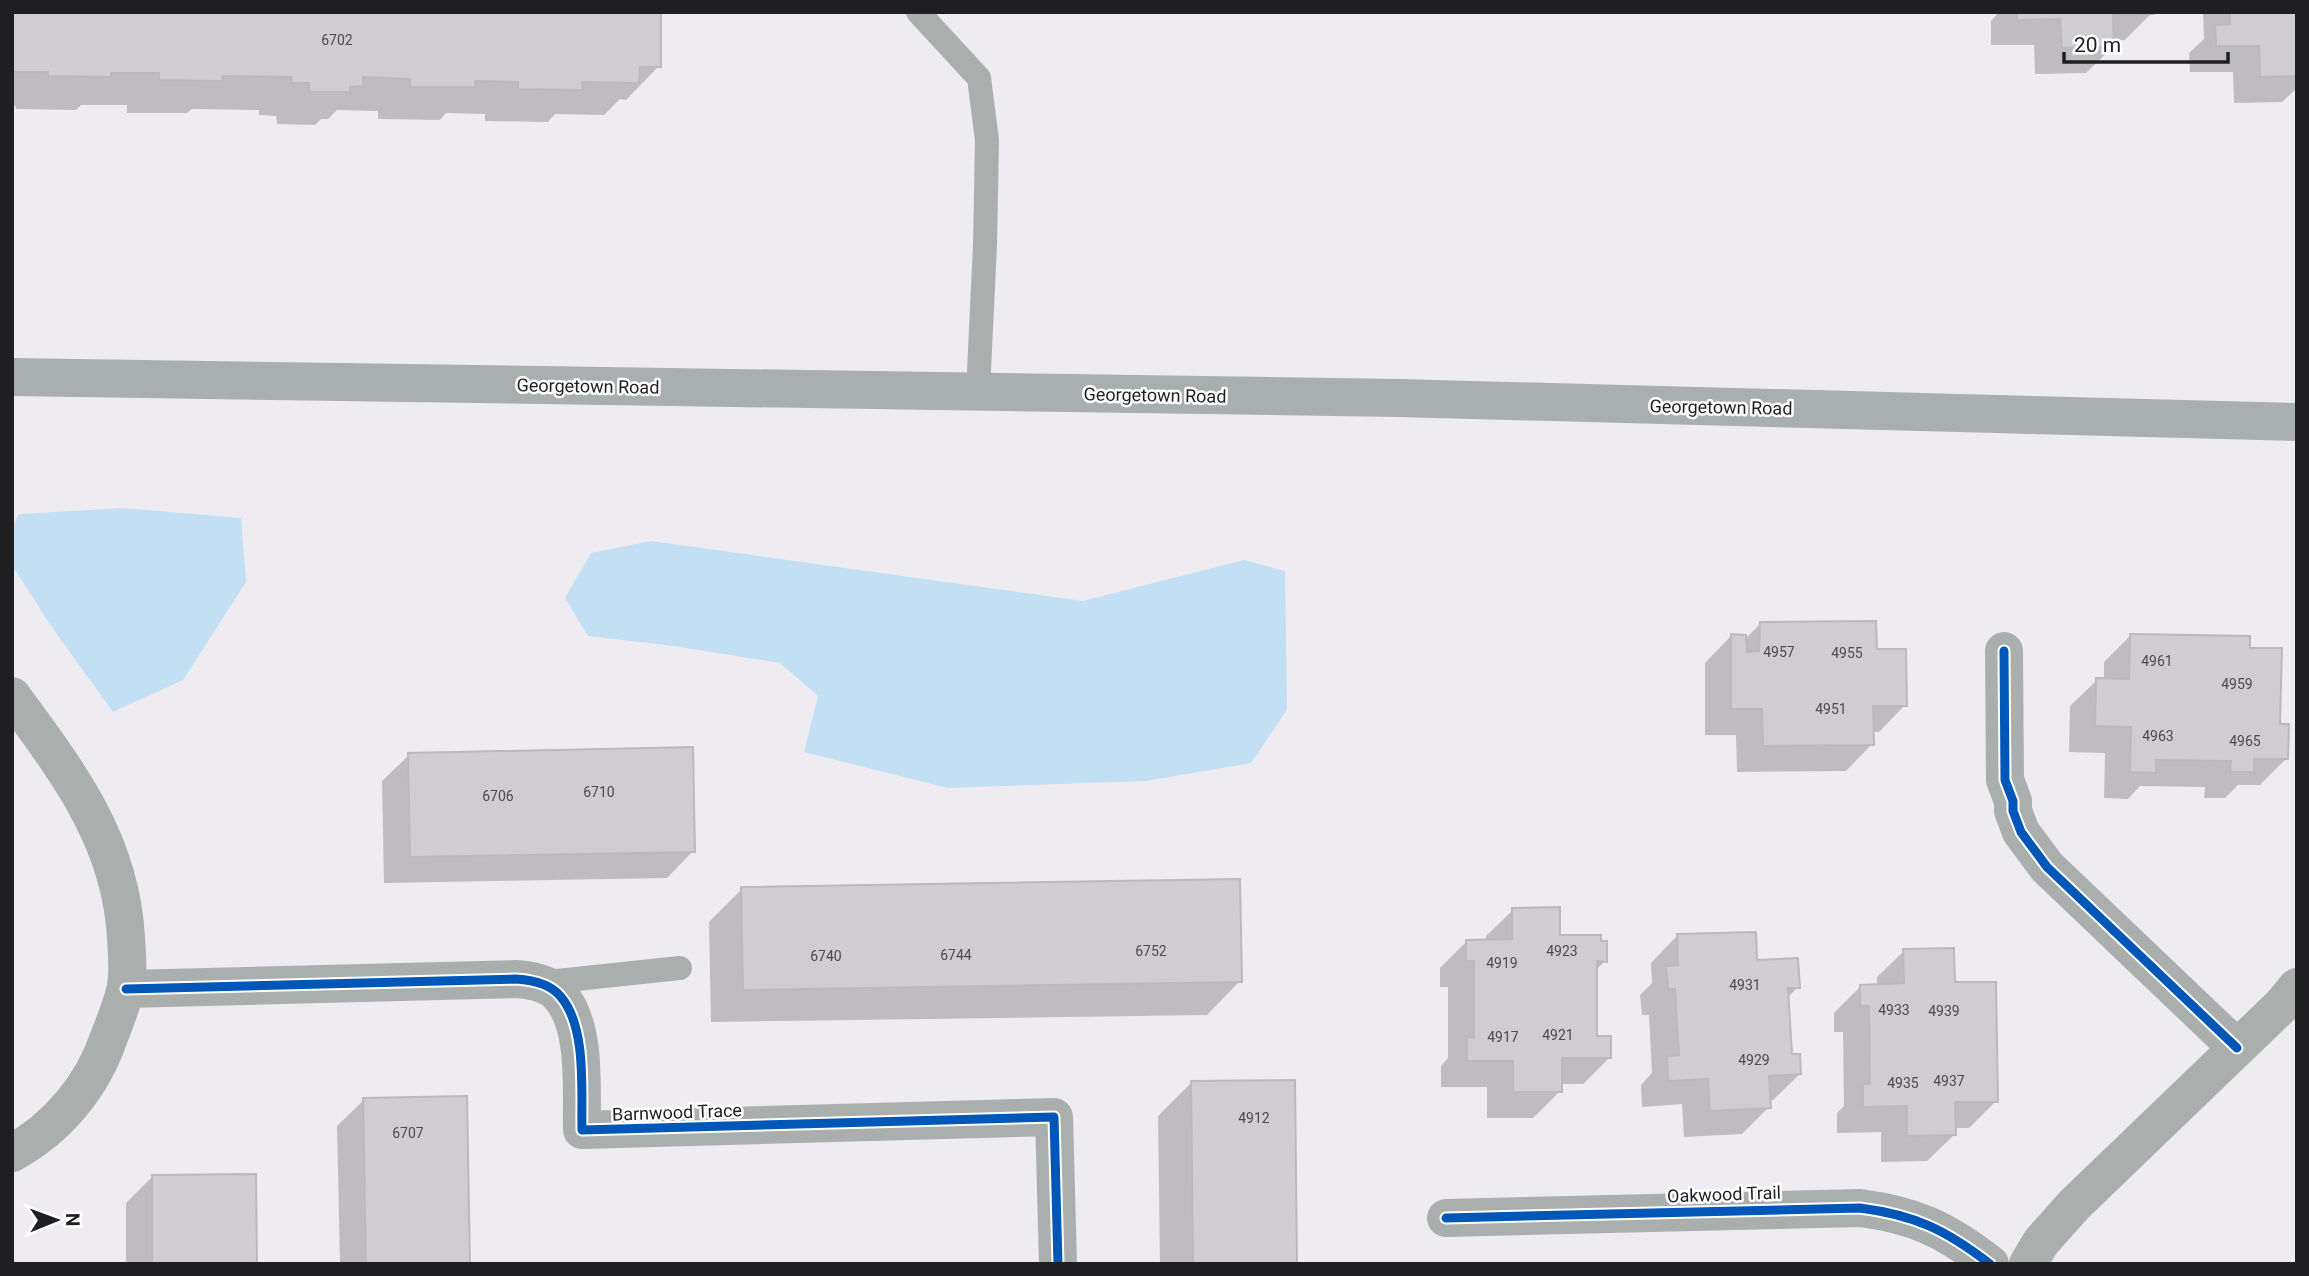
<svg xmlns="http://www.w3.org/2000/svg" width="2309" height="1276" font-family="Roboto,sans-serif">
	<rect width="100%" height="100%" fill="#efecf1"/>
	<g fill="#c2dff3">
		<polygon points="124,508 241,518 246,582 183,680 113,712 51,626 12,565 12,527 19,514"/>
		<polygon points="651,541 1083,601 1244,560 1285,571 1287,710 1251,763 1146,781 948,788 804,752 818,696 780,663 674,646 588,636 565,598 591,553"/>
	</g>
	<g fill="#0003">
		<polygon points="12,12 659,66 626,100 620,99 604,115 555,114 548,122 485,121 485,114 446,113 440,120 378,119 378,111 337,110 328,119 321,119 315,125 277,124 276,116 259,115 259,110 192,109 187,113 127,113 127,105 81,105 76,110 16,109 15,105 12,105"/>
		<polygon points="1999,12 2151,12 2151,14 2125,40 2112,41 2113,47 2086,73 2035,74 2034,45 1991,45 1991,21"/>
		<polygon points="2203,12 2297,12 2297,88 2282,102 2234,103 2233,72 2190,72 2189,53 2204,39"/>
		<polygon points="1760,624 1875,650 1905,705 1879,732 1872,732 1872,744 1846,771 1737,772 1736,735 1705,735 1705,663 1731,636 1745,639"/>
		<polygon points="2131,635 2248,649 2278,726 2286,759 2260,785 2238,785 2225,798 2204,798 2205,787 2140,786 2128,799 2104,798 2105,753 2069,752 2070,706 2097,680 2104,680 2104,662"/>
		<polygon points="409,755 693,851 667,878 384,883 382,781"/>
		<polygon points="742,889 1240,981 1207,1015 711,1022 709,922"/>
		<polygon points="1513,910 1558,937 1605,961 1595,971 1596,1038 1610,1057 1583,1084 1560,1084 1560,1091 1533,1118 1487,1118 1487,1087 1441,1087 1441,1066 1448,1058 1448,987 1440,987 1440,968 1467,941 1486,941 1486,936"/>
		<polygon points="1677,936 1756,962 1798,987 1787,998 1790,1056 1800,1074 1773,1100 1769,1100 1769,1107 1742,1134 1684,1137 1682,1104 1642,1107 1641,1085 1652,1073 1649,1015 1642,1015 1640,995 1652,983 1651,963"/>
		<polygon points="1904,951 1953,984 1996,1101 1969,1128 1954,1128 1954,1135 1927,1161 1881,1162 1881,1132 1837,1133 1837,1113 1844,1106 1843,1032 1834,1032 1834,1013 1861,986 1877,986 1877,977"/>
		<polygon points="1191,1083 1295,1264 1160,1264 1158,1116"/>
		<polygon points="364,1100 468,1264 340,1264 337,1126"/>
		<polygon points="153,1176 255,1264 126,1264 126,1203"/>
	</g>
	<g fill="#cfcdd1" stroke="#bcb9bd" stroke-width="2">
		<polygon points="12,12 661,12 661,67 640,67 639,83 582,82 583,90 518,89 518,82 475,81 475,87 410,87 410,79 363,77 363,86 350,87 350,92 309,92 309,83 292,83 291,77 223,76 222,81 159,80 159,73 111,73 111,77 48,76 48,72 12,72"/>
		<polygon points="2017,12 2153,12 2153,14 2113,15 2114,47 2062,48 2060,19 2017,20"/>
		<polygon points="2230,12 2297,12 2297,76 2260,77 2259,46 2216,46 2215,25 2230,24"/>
		<polygon points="1876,621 1877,649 1906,649 1907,706 1873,706 1874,745 1763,746 1762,709 1731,709 1731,634 1746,635 1747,652 1759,651 1760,622"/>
		<polygon points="2130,634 2250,636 2250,648 2282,648 2280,724 2289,724 2288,759 2254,759 2254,772 2230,772 2231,761 2156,760 2156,773 2130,772 2131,727 2095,726 2096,678 2129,679"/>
		<polygon points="693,747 695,852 410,857 408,753"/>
		<polygon points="1240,879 1242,982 743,990 741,887"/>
		<polygon points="1560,907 1560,935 1601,935 1601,941 1607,941 1607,962 1597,961 1597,1036 1611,1036 1611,1058 1562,1058 1562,1092 1513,1092 1513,1061 1467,1061 1467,1037 1474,1038 1474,961 1466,961 1466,940 1512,939 1512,908"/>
		<polygon points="1756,932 1757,960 1798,958 1800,988 1788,988 1792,1054 1800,1054 1801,1074 1769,1076 1771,1108 1710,1111 1708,1079 1668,1081 1667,1056 1679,1055 1675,989 1668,989 1666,966 1678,965 1677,934"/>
		<polygon points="1954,948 1955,982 1996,982 1998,1102 1955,1102 1956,1135 1907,1136 1907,1106 1863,1107 1863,1084 1870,1084 1869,1006 1860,1006 1860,985 1904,983 1903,949"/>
		<polygon points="1295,1080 1297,1264 1193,1264 1191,1081"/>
		<polygon points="467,1096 470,1264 366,1264 363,1098"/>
		<polygon points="256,1174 257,1264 152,1264 152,1175"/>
	</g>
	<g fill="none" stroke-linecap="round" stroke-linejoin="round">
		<g stroke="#aaafae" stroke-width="24">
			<polyline points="918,12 979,78 987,140 985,245 978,392"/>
			<polyline points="538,983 680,968"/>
		</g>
		<g stroke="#aaafae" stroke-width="38">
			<polyline points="2004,651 2005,780 2013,801 2013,811 2021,832 2047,867 2237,1048"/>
			<path d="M12 696C68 772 121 841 126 938 127 955 129 975 125 991 121 1007 115 1022 109 1037 93 1085 58 1128 12 1153"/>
			<path d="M126 989 516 979C531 980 551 984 561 997 587 1028 581 1091 582 1130L1054 1117 1058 1264"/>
			<path d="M1446 1218 1860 1208C1915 1215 1946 1230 1990 1264"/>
			<polyline points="2028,1264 2041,1242 2074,1205 2282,1005 2297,987"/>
		</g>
		<polyline stroke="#a9aeae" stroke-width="38" points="12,377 1399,398 2297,422"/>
		<g stroke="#fff" stroke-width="13">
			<g id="cycleway">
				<polyline points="2004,651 2005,780 2013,801 2013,811 2021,832 2047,867 2237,1048"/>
				<path d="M126 989 516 979C531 980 551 984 561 997 587 1028 581 1091 582 1130L1054 1117 1058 1264"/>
				<path d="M1446 1218 1860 1208C1915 1215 1946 1230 1990 1264"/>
			</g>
		</g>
		<use href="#cycleway" stroke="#0057b8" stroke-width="9"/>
	</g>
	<g text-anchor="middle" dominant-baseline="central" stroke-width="5" stroke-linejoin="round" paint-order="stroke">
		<g font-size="14" fill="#4b4a4d">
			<text x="337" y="40">6702</text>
			<text x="1779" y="652">4957</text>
			<text x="1847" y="653">4955</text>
			<text x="2157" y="661">4961</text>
			<text x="2237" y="684">4959</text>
			<text x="1831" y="709">4951</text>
			<text x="2158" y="736">4963</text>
			<text x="2245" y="741">4965</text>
			<text x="599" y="792">6710</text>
			<text x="498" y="796">6706</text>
			<text x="1151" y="951">6752</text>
			<text x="1562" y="951">4923</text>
			<text x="956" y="955">6744</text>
			<text x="826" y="956">6740</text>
			<text x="1502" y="963">4919</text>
			<text x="1745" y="985">4931</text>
			<text x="1894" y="1010">4933</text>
			<text x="1944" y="1011">4939</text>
			<text x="1558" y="1035">4921</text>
			<text x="1503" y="1037">4917</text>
			<text x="1754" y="1060">4929</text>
			<text x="1949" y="1081">4937</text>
			<text x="1903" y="1083">4935</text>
			<text x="1254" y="1118">4912</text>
			<text x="408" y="1133">6707</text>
		</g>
		<g font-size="18" fill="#1f1e21" stroke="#fff">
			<text transform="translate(588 386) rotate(1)">Georgetown Road</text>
			<text transform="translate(1155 395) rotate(1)">Georgetown Road</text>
			<text transform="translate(1721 407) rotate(1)">Georgetown Road</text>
			<text transform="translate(677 1112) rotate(-2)">Barnwood Trace</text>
			<text transform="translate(1724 1194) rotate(-2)">Oakwood Trail</text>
		</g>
	</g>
	<rect width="2309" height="1276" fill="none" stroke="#1f1e21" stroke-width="28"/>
	<g transform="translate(56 1220) rotate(89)" stroke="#ffffff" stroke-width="5" paint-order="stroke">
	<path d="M0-5L12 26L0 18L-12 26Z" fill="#1f1e21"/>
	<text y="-10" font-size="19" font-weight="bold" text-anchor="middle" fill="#1f1e21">N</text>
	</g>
	<path d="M2064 52v10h164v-10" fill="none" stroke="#1f1e21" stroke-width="3.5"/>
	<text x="2074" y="52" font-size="21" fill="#1f1e21" stroke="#ffffff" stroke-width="5" paint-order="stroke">20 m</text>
</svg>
